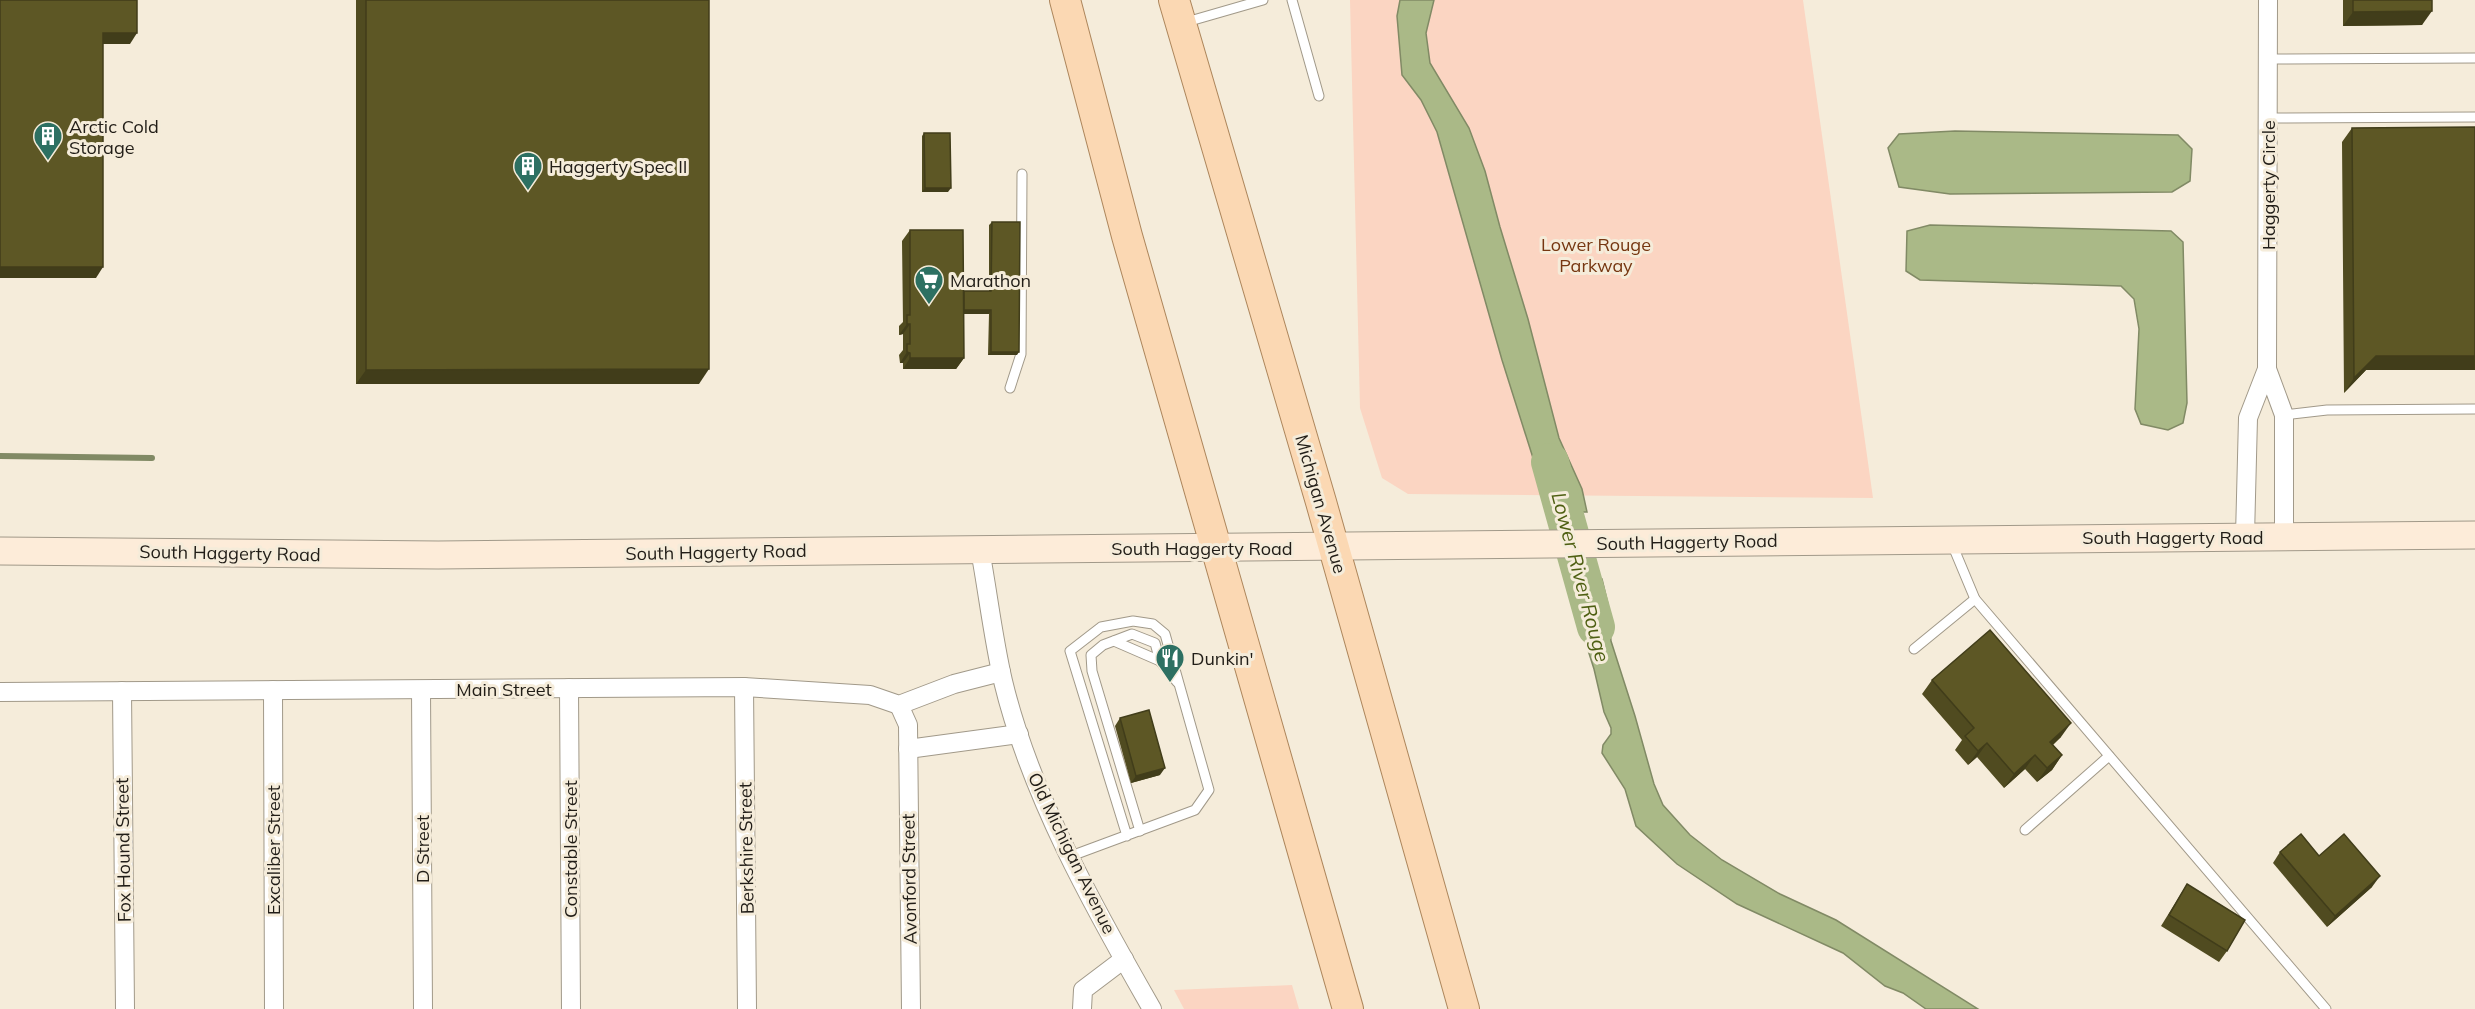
<svg xmlns="http://www.w3.org/2000/svg" width="2475" height="1009" font-family="Mulish,sans-serif">
	<rect width="100%" height="100%" fill="#f5ecda"/>
	<g fill="#fbd5c2">
		<polygon points="1350,0 1803,0 1873,498 1408,494 1382,478 1360,408"/>
		<polygon points="1292,985 1299,1009 1184,1009 1174,990"/>
	</g>
	<g fill="#aab987" stroke="#818a65" stroke-width="1.5">
		<polygon points="1400,0 1434,0 1426,33 1430,63 1469,128 1485,171 1500,227 1528,319 1559,438 1582,489 1587,512 1547,512 1539,477 1502,360 1437,132 1421,100 1402,75 1397,16"/>
		<polygon points="1955,131 2178,135 2192,149 2190,181 2172,192 1950,194 1899,187 1888,148 1899,134"/>
		<polygon points="1930,225 2171,231 2183,242 2187,403 2183,423 2168,430 2141,424 2135,409 2139,329 2134,299 2121,286 1920,280 1906,271 1907,231"/>
		<polygon points="1565,578 1602,579 1608,604 1611,641 1635,716 1654,784 1663,805 1690,835 1722,860 1780,894 1836,920 1978,1009 1926,1009 1903,993 1885,986 1843,953 1737,904 1677,864 1636,826 1625,789 1602,753 1603,745 1611,734 1611,728 1604,712 1594,669"/>
	</g>
	<g fill="none" stroke-linecap="round" stroke-linejoin="round">
		<polyline stroke="#818a65" stroke-width="6" points="0,456 152,458"/>
		<polyline stroke="#aab987" stroke-width="38" points="1550,462 1596,627"/>
		<g stroke="#a19989" stroke-width="11">
			<g id="lane">
				<polyline points="1292,0 1319,96"/>
				<polyline points="1183,23 1263,0"/>
				<polyline points="2269,59 2475,58"/>
				<polyline points="2269,118 2475,117"/>
				<polyline points="1010,388 1021,354 1022,174"/>
				<polyline points="2284,415 2327,410 2475,409"/>
				<polyline points="1952,544 1975,599 2326,1009"/>
				<polyline points="1114,641 1160,661 1177,682"/>
				<polyline points="1914,649 1975,599"/>
				<polyline points="2025,830 2109,756"/>
				<polyline points="1140,831 1092,671 1091,655 1103,645 1132,634 1155,643 1160,661"/>
				<polyline points="1071,856 1195,810 1209,790 1165,634 1153,624 1133,621 1101,627 1070,651 1127,836"/>
			</g>
		</g>
		<g stroke="#a19989" stroke-width="20">
			<g id="street">
				<polyline points="2267,369 2268,0"/>
				<polyline points="2245,536 2248,418 2267,369 2284,415 2284,536"/>
				<path d="M980 550C988 593 993 638 1003 681 1030 794 1094 908 1152 1009"/>
				<polyline points="744,687 747,1009"/>
				<polyline points="569,688 571,1009"/>
				<polyline points="273,690 274,1009"/>
				<polyline points="421,690 423,1009"/>
				<polyline points="122,691 125,1009"/>
				<polyline points="0,692 744,687 870,695 899,705 954,684 1001,672"/>
				<polyline points="899,705 908,725 911,1009"/>
				<polyline points="908,749 1019,734"/>
				<polyline points="1082,1009 1083,990 1124,959"/>
			</g>
		</g>
		<g stroke="#a19989" stroke-width="29">
			<polyline id="secondary" points="0,551 438,555 2475,535"/>
		</g>
		<g stroke="#ad865c" stroke-width="32">
			<g id="primary">
				<polyline points="1065,0 1127,236 1348,1009"/>
				<polyline points="1174,0 1321,502 1464,1009"/>
			</g>
		</g>
		<use href="#lane" stroke="#fff" stroke-width="9"/>
		<use href="#street" stroke="#fff" stroke-width="18"/>
		<use href="#secondary" stroke="#fdecd9" stroke-width="27"/>
		<use href="#primary" stroke="#fbd8b3" stroke-width="30"/>
	</g>
	<g fill="#504b20">
		<polygon points="356,0 709,0 699,384 356,384"/>
		<polygon points="2343,0 2432,0 2422,25 2343,26"/>
		<polygon points="2475,127 2475,370 2366,370 2344,393 2342,142 2352,128"/>
		<polygon points="924,133 948,192 922,192 922,136"/>
		<polygon points="992,222 1017,355 988,355 989,314 964,314 964,358 956,369 903,369 903,363 900,363 899,355 903,350 903,334 899,335 899,326 903,322 902,241 910,230 964,291 989,291 989,225"/>
		<polygon points="1932,680 2061,737 2053,745 2062,755 2052,770 2037,782 2025,769 2004,788 1977,757 1968,765 1955,750 1962,740 1922,694"/>
		<polygon points="1120,718 1160,775 1131,783 1115,726"/>
		<polygon points="2280,852 2319,856 2372,887 2327,927 2273,863"/>
		<polygon points="2187,884 2227,951 2219,962 2161,926"/>
	</g>
	<g fill="#413d1a">
		<polygon points="2432,11 2422,25 2343,26 2353,12"/>
		<polygon points="103,33 137,33 130,44 95,44"/>
		<polygon points="925,188 951,188 948,192 922,192"/>
		<polygon points="0,267 103,267 96,278 0,278"/>
		<polygon points="959,310 991,310 989,314 956,314"/>
		<polygon points="907,324 910,324 903,334 899,335"/>
		<polygon points="907,352 910,353 903,363 900,363"/>
		<polygon points="991,352 1019,352 1017,355 988,355"/>
		<polygon points="2376,356 2475,356 2475,370 2366,370 2344,393 2354,378"/>
		<polygon points="910,358 964,358 956,369 903,369"/>
		<polygon points="709,369 699,384 356,384 366,370"/>
		<polygon points="2071,723 2061,737 2040,756 2050,742"/>
		<polygon points="1987,743 1977,757 1968,765 1978,751"/>
		<polygon points="2035,755 2025,769 2004,788 2014,774"/>
		<polygon points="2062,755 2052,770 2037,782 2047,768"/>
		<polygon points="1165,768 1160,775 1131,783 1136,776"/>
		<polygon points="2380,876 2372,887 2327,927 2335,916"/>
	</g>
	<g fill="#5d5725" stroke="#413d1a" stroke-width="1.5">
		<polygon points="0,0 137,0 137,33 103,33 103,267 0,267"/>
		<polygon points="366,0 709,0 709,369 366,370"/>
		<polygon points="2353,0 2432,0 2432,11 2353,12"/>
		<polygon points="2475,127 2475,356 2376,356 2354,378 2352,128"/>
		<polygon points="924,133 950,133 951,188 925,188"/>
		<polygon points="992,222 1020,222 1019,352 991,352 991,310 964,310 964,291 991,291"/>
		<polygon points="910,230 963,230 964,358 910,358 910,353 907,352 907,344 910,344 910,324 907,324 907,315 910,315"/>
		<polygon points="1990,630 2071,723 2050,742 2062,755 2047,768 2035,755 2014,774 1987,743 1978,751 1965,736 1974,728 1932,680"/>
		<polygon points="1149,710 1165,768 1136,776 1120,718"/>
		<polygon points="2301,834 2319,856 2344,834 2380,876 2335,916 2280,852"/>
		<polygon points="2187,884 2245,920 2227,951 2169,915"/>
	</g>
	<defs>
		<g id="building-pin" transform="scale(1.5)"><path d="M0 17L-7.5 6A9.5 9.5 0 1 1 7.5 6Z" fill="#2d7062" stroke="#f5ecda"/><path d="M-4-6H4V6H1V3H-1V6H-4ZM-2.5-4.3h1.7v1.8h-1.7ZM.8-4.3h1.7v1.8H.8ZM-2.5-1h1.7V.8h-1.7ZM.8-1h1.7V.8H.8Z" fill="#fff"/></g>
		<g id="supermarket-pin" transform="scale(1.5)"><path d="M0 17L-7.5 6A9.5 9.5 0 1 1 7.5 6Z" fill="#2d7062" stroke="#f5ecda"/><path d="M-6-5.5h2.5l.6 2H6L4.5 2H-2.5L-4.4-4H-6ZM-1.5 3.2a1.3 1.3 0 1 0 .1 0ZM3 3.2a1.3 1.3 0 1 0 .1 0Z" fill="#fff"/></g>
		<g id="restaurant-pin" transform="scale(1.5)"><path d="M0 17L-7.5 6A9.5 9.5 0 1 1 7.5 6Z" fill="#2d7062" stroke="#f5ecda"/><path d="M-5-6h1v4h1v-4h1v4h1v-4h1v5L-1.5 .5V6h-2V.5L-5-1ZM5-6V6H3V1.5H1.5Q1.5-4 5-6Z" fill="#fff"/></g>
	</defs>
	<g fill-rule="evenodd">
		<use href="#building-pin" x="48" y="136"/>
		<use href="#building-pin" x="528" y="166"/>
		<use href="#supermarket-pin" x="929" y="280"/>
		<use href="#restaurant-pin" x="1170" y="658"/>
	</g>
	<g text-anchor="middle" dominant-baseline="central" stroke-width="6" stroke-linejoin="round" paint-order="stroke">
		<g font-size="18" fill="#211d17" stroke="#f5ecda" text-anchor="start">
			<text x="69" y="126">Arctic Cold<tspan x="69" dy="21">Storage</tspan></text>
			<text x="549" y="166">Haggerty Spec II</text>
			<text x="950" y="280">Marathon</text>
			<text x="1191" y="658">Dunkin'</text>
		</g>
		<g font-size="18" fill="#211d17" stroke="#f5ecda">
			<text transform="translate(2268 185) rotate(-90)">Haggerty Circle</text>
			<text transform="translate(1321 504) rotate(74)">Michigan Avenue</text>
			<text x="2173" y="537">South Haggerty Road</text>
			<text transform="translate(1687 542) rotate(-1)">South Haggerty Road</text>
			<text x="1202" y="548">South Haggerty Road</text>
			<text transform="translate(716 552) rotate(-1)">South Haggerty Road</text>
			<text transform="translate(230 553) rotate(1)">South Haggerty Road</text>
			<text x="504" y="689">Main Street</text>
			<text transform="translate(746 848) rotate(-91)">Berkshire Street</text>
			<text transform="translate(422 849) rotate(-90)">D Street</text>
			<text transform="translate(570 849) rotate(-90)">Constable Street</text>
			<text transform="translate(123 850) rotate(-91)">Fox Hound Street</text>
			<text transform="translate(273 850) rotate(-90)">Excaliber Street</text>
			<text transform="translate(1072 853) rotate(64)">Old Michigan Avenue</text>
			<text transform="translate(909 879) rotate(-91)">Avonford Street</text>
		</g>
		<g font-size="18" fill="#763711" stroke="#f5ecda">
			<text x="1596" y="244">Lower Rouge<tspan x="1596" dy="21">Parkway</tspan></text>
		</g>
		<g font-size="20" font-style="italic" fill="#4e5f12" stroke="#f5ecda">
			<text transform="translate(1581 577) rotate(75)">Lower River Rouge</text>
		</g>
	</g>
</svg>
